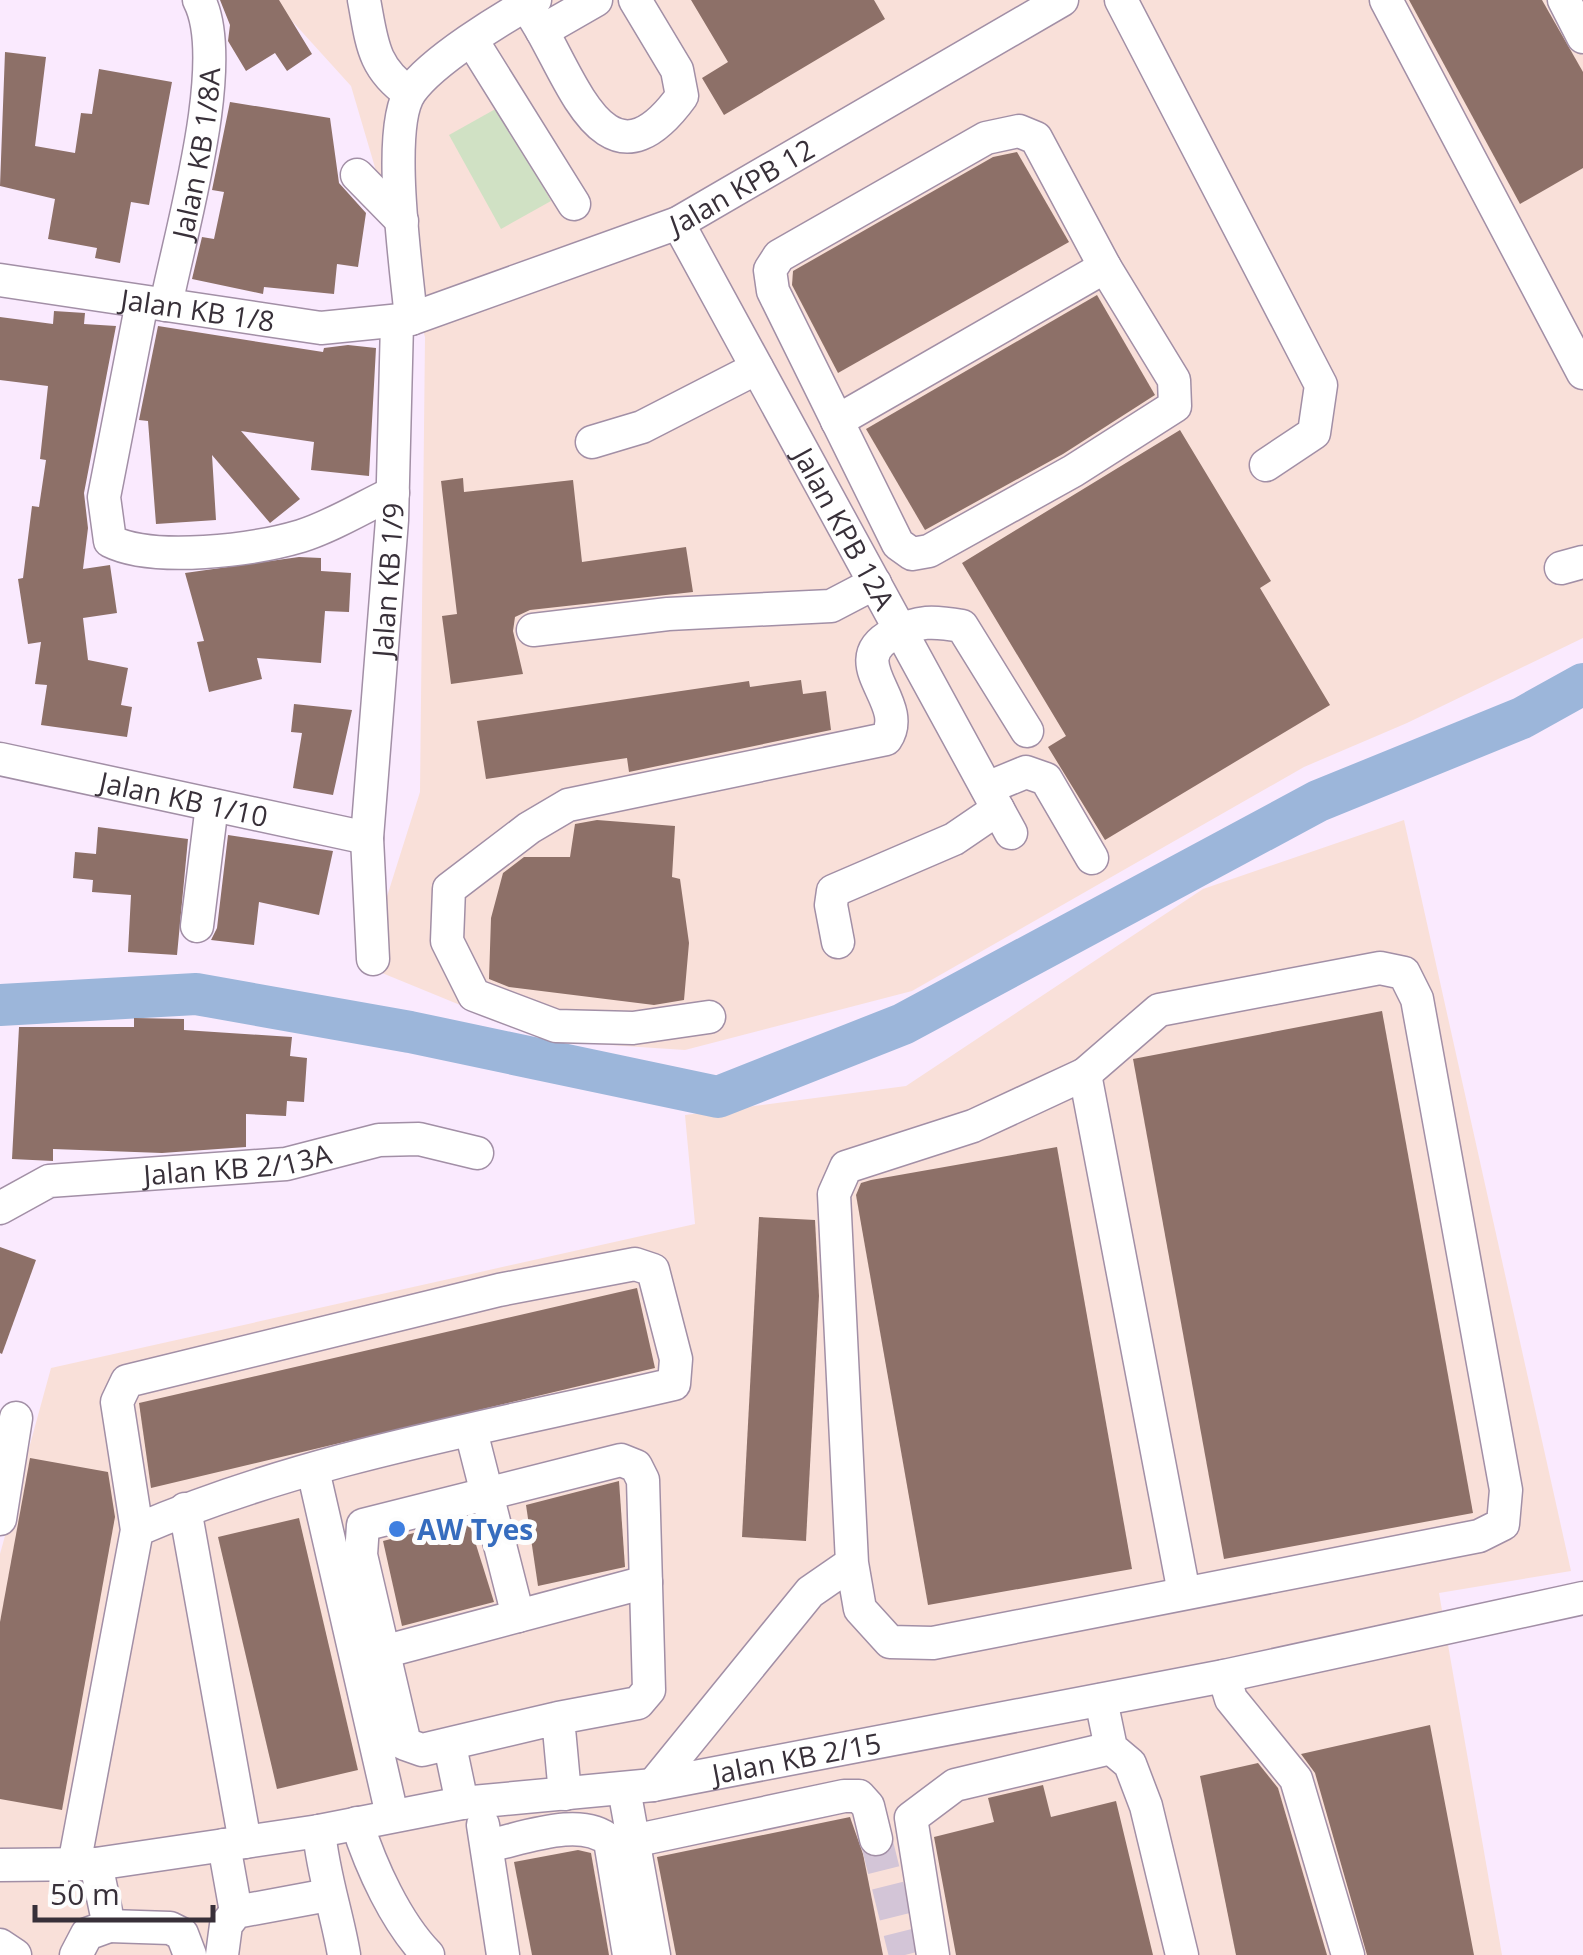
<svg xmlns="http://www.w3.org/2000/svg" width="1583" height="1955" font-family="'Open Sans',sans-serif">
	<rect width="100%" height="100%" fill="#faeafe"/>
	<g fill="#f9e0d9">
		<polygon points="273,0 1583,0 1583,638 1407,723 1304,767 912,991 685,1050 548,1041 365,966 420,792 425,337 351,86"/>
		<polygon points="1404,820 1571,1571 1439,1593 1502,1955 0,1955 0,1554 51,1368 695,1224 685,1115 906,1086 1203,889"/>
	</g>
	<polygon fill="#d0e1c4" points="499,107 551,201 501,229 449,135"/>
	<g fill="none" stroke-linecap="round" stroke-linejoin="round">
		<polyline stroke="#9cb6da" stroke-width="42" points="0,1005 196,994 410,1032 718,1097 903,1024 1318,801 1522,718 1583,684"/>
	</g>
	<g fill="#8d7068">
		<polygon points="220,0 279,0 312,54 287,71 275,53 246,71 228,41 230,25"/>
		<polygon points="691,0 874,0 885,19 724,115 702,78 728,62"/>
		<polygon points="1409,0 1542,0 1583,72 1583,168 1520,204"/>
		<polygon points="5,52 46,57 35,146 75,153 81,113 92,114 99,69 172,82 149,205 131,202 120,263 95,258 97,248 48,239 55,199 0,186"/>
		<polygon points="230,102 330,118 339,183 366,213 358,267 337,264 334,294 264,287 263,294 192,279 202,237 214,239 224,192 212,190"/>
		<polygon points="1017,152 1069,242 838,373 792,285 793,271 993,157"/>
		<polygon points="1097,295 1155,395 1063,454 925,530 866,429"/>
		<polygon points="54,311 85,313 84,324 116,326 84,493 88,528 83,569 110,565 117,613 83,618 88,660 128,668 121,705 132,707 127,737 41,725 47,685 35,684 41,642 28,644 18,579 23,578 32,506 39,507 46,460 40,459 48,386 0,380 0,317 53,324"/>
		<polygon points="158,326 323,352 324,348 348,345 376,348 369,476 311,470 314,442 241,431 300,499 270,523 212,455 216,520 156,524 148,421 139,420"/>
		<polygon points="1180,430 1271,581 1260,588 1330,705 1105,840 1048,747 1066,736 962,563"/>
		<polygon points="463,478 464,492 573,480 582,562 686,547 693,592 530,610 515,617 513,631 523,674 451,684 442,616 457,614 441,481"/>
		<polygon points="299,557 321,558 321,571 351,573 349,612 325,611 321,663 257,658 262,679 209,692 197,642 204,641 185,573"/>
		<polygon points="801,680 803,694 826,691 831,730 629,772 627,758 486,779 477,721 749,681 750,687"/>
		<polygon points="294,704 352,710 333,795 293,788 302,733 291,732"/>
		<polygon points="597,820 675,826 672,877 680,879 689,943 684,1000 654,1005 509,987 489,979 491,918 503,873 524,857 570,857 575,824"/>
		<polygon points="98,827 188,839 177,955 128,952 131,895 92,892 93,880 73,878 75,852 96,854"/>
		<polygon points="228,835 333,851 319,915 259,902 254,945 211,940 217,928"/>
		<polygon points="1382,1011 1473,1513 1224,1559 1133,1059"/>
		<polygon points="134,1018 184,1019 184,1030 292,1037 290,1056 307,1058 304,1102 287,1101 286,1116 246,1114 246,1147 162,1153 53,1149 53,1161 12,1159 19,1027 134,1027"/>
		<polygon points="1057,1147 1132,1569 928,1605 856,1195 861,1183 871,1180"/>
		<polygon points="759,1217 815,1220 819,1296 806,1541 742,1537"/>
		<polygon points="0,1247 36,1260 2,1354 0,1353"/>
		<polygon points="637,1288 655,1368 151,1488 139,1403"/>
		<polygon points="30,1458 108,1472 115,1517 62,1810 0,1799 0,1622"/>
		<polygon points="619,1481 625,1567 538,1586 526,1505"/>
		<polygon points="299,1518 358,1770 277,1789 218,1537"/>
		<polygon points="468,1519 494,1602 402,1626 383,1541"/>
		<polygon points="1430,1725 1474,1955 1367,1955 1315,1773 1301,1754"/>
		<polygon points="1258,1763 1278,1788 1327,1955 1236,1955 1200,1776"/>
		<polygon points="1043,1785 1051,1817 1116,1801 1153,1955 956,1955 934,1837 994,1822 988,1798"/>
		<polygon points="850,1817 863,1854 883,1955 676,1955 657,1857"/>
		<polygon points="578,1850 591,1853 609,1955 532,1955 514,1862"/>
	</g>
	<g fill="none" stroke-linecap="round" stroke-linejoin="round">
		<polyline stroke="#d3c5d7" stroke-width="32" stroke-dasharray="32 16" stroke-linecap="butt" points="876,1839 905,1955"/>
		<g stroke="#a28fa6" stroke-width="35">
			<g id="minor">
				<path d="M364 0C372 42 372 67 409 93"/>
				<polyline points="1121,0 1321,385 1314,433 1266,465"/>
				<polyline points="1386,0 1583,373"/>
				<polyline points="1564,0 1583,37"/>
				<polyline points="533,16 542,31 596,0"/>
				<path d="M542 31C576 91 611 194 682 96L677 70 635 0"/>
				<polyline points="473,42 574,204"/>
				<polygon points="1019,131 1036,138 1105,267 1174,380 1175,406 1073,471 929,551 912,554 898,544 773,291 770,270 779,256 986,138"/>
				<polyline points="357,175 402,221"/>
				<path id="s1" d="M678 223 1011 833"/>
				<path id="s2" d="M0 280 321 328 411 319 678 223 1062 0"/>
				<path d="M142 302 104 497 110 541C154 563 254 550 301 536 333 526 363 507 393 493"/>
				<path id="s3" d="M166 305C180 234 231 62 199 0"/>
				<path d="M411 319C407 271 385 127 411 91 432 61 502 18 535 0"/>
				<polyline points="837,421 1105,267"/>
				<polyline points="592,442 642,427 757,368"/>
				<polyline points="1561,568 1583,562"/>
				<polyline points="533,630 668,614 831,606 875,583"/>
				<path id="s4" d="M0 759 367 838"/>
				<polyline points="987,788 1026,772 1046,779 1092,858"/>
				<polyline points="197,926 212,805"/>
				<polyline points="838,942 831,905 833,891 954,839 998,809"/>
				<path id="s5" d="M373 959 367 838 392 520 397 323"/>
				<path d="M709 1017 633 1028 556 1026 474 995 447 941 449 889 529 828 568 805 886 739C911 702 839 662 893 634 918 620 934 621 962 626L1027 731"/>
				<polyline points="1085,1074 1184,1593"/>
				<path id="s6" d="M0 1208 49 1181 286 1164 379 1140 419 1139 477 1153"/>
				<polyline points="471,1431 518,1616"/>
				<polyline points="313,1470 392,1815"/>
				<polyline points="185,1509 245,1842"/>
				<polyline points="0,1519 16,1418"/>
				<polyline points="383,1652 646,1582"/>
				<polyline points="1224,1676 1231,1699 1296,1779 1348,1955"/>
				<polyline points="1101,1700 1111,1748 1130,1764 1146,1806 1182,1955"/>
				<polyline points="558,1718 422,1750 405,1744 361,1555 363,1525 621,1460 636,1466 643,1480 649,1690 638,1703 558,1718 565,1794"/>
				<polyline points="450,1746 462,1803"/>
				<polyline points="653,1785 810,1592 852,1563 834,1194 846,1167 973,1126 1085,1074 1159,1010 1380,968 1404,973 1417,999 1506,1490 1503,1524 1479,1536 933,1643 890,1642 860,1609 852,1563"/>
				<polyline points="624,1789 654,1955"/>
				<path d="M357 1823C371 1867 396 1922 428 1955"/>
				<polyline points="483,1825 503,1955"/>
				<path d="M319 1831C323 1875 337 1913 344 1955"/>
				<polyline points="224,1845 236,1912"/>
				<polyline points="635,1845 647,1838 844,1796 859,1796 868,1806 876,1839"/>
				<path d="M487 1846C522 1839 581 1815 610 1841L629 1955"/>
				<path id="s7" d="M0 1865 96 1864 319 1831 462 1803 653 1785 1224 1676 1583 1598"/>
				<path d="M74 1865 137 1530 117 1402 127 1381 499 1290 635 1264 653 1270 676 1359 674 1384C495 1426 306 1457 137 1530"/>
				<polyline points="109,1926 170,1928 182,1934 190,1955"/>
				<polyline points="0,1945 15,1955"/>
				<polyline points="76,1955 87,1934 109,1926 96,1864"/>
				<polyline points="222,1955 226,1925 236,1912 328,1895"/>
				<polyline points="933,1955 911,1818 955,1785 1111,1748"/>
			</g>
		</g>
		<use href="#minor" stroke="#fff" stroke-width="32"/>
	</g>
	<circle fill="#3f7fe0" stroke="#fdfdfd" stroke-width="4" cx="397" cy="1529" r="10"/>
	<g text-anchor="middle" dominant-baseline="central" stroke-width="10" stroke-linejoin="round" paint-order="stroke">
		<g font-size="28" fill="#383039" stroke="#fdfdfd">
			<text stroke="none"><textPath href="#s3" startOffset="155">Jalan KB 1/8A</textPath></text>
			<text stroke="none"><textPath href="#s2" startOffset="772">Jalan KPB 12</textPath></text>
			<text stroke="none"><textPath href="#s2" startOffset="200">Jalan KB 1/8</textPath></text>
			<text stroke="none"><textPath href="#s1" startOffset="348">Jalan KPB 12A</textPath></text>
			<text stroke="none"><textPath href="#s5" startOffset="380">Jalan KB 1/9</textPath></text>
			<text stroke="none"><textPath href="#s4" startOffset="188">Jalan KB 1/10</textPath></text>
			<text stroke="none"><textPath href="#s6" startOffset="245">Jalan KB 2/13A</textPath></text>
			<text stroke="none"><textPath href="#s7" startOffset="805">Jalan KB 2/15</textPath></text>
		</g>
		<g font-size="28" font-weight="bold" fill="#366cbe" stroke="#fdfdfd" text-anchor="start">
			<text x="417" y="1529">AW Tyes</text>
		</g>
	</g>
	<path d="M35 1905v15h178v-15" fill="none" stroke="#383039" stroke-width="5"/>
	<text x="50" y="1905" font-size="30" fill="#383039" stroke="#fdfdfd" stroke-width="8" paint-order="stroke">50 m</text>
</svg>
